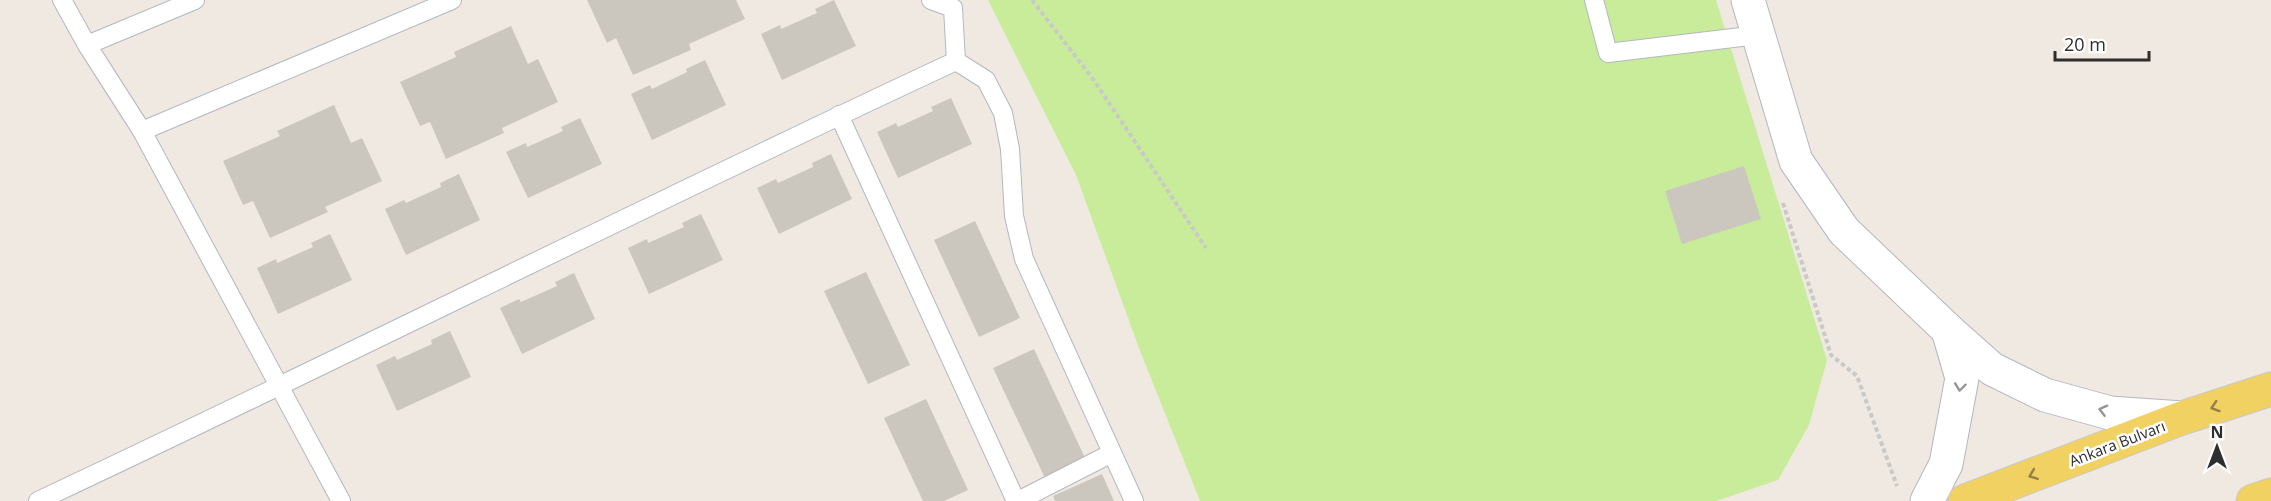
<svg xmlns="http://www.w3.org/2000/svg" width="2271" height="501" font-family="'Open Sans',sans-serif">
	<rect width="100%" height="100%" fill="#efe9e1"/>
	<polygon fill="#c9ec9a" points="988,0 1716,0 1827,360 1809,425 1778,480 1716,501 1200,501 1139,348 1076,175"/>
	<g fill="#cbc7bf">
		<polygon points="587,0 736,0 745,19 689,44 691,50 633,75 616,38 607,43"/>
		<polygon points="834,0 856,46 782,80 761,34 780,25 781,29 817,13 815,9"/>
		<polygon points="511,26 528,64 538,59 558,102 502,128 504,133 446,159 430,122 420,126 400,82 456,57 454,52"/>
		<polygon points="705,60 726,105 652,140 631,94 650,85 652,89 687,72 686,69"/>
		<polygon points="951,98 972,144 898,178 877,132 896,123 898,127 933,111 931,107"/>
		<polygon points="334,105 351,143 362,138 382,181 325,207 328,212 270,238 253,201 243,205 223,161 280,136 277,131"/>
		<polygon points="580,118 602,164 528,198 506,152 526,143 527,147 563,131 561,127"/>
		<polygon points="831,154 852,199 779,234 757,188 776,179 778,183 813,167 812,163"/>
		<polygon points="1744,166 1761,219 1682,244 1665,191"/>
		<polygon points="459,174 480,220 406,255 385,209 404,200 406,203 441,187 440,183"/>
		<polygon points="701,214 723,260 649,294 628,248 647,239 648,243 684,227 682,223"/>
		<polygon points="975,221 1020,318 979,337 934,240"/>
		<polygon points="330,234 352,280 278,314 257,268 276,259 277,263 313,247 311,243"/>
		<polygon points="866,272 910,365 868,384 824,291"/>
		<polygon points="574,273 595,319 522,354 500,308 519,299 521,302 557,286 555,282"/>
		<polygon points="450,331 471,377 397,411 376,365 395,356 397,360 432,344 431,340"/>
		<polygon points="1034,349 1086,460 1045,478 993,368"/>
		<polygon points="926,399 968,490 944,501 923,501 884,418"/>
		<polygon points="1102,474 1114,501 1055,501 1053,496"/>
	</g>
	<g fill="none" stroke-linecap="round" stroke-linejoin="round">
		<g stroke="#b4b7c1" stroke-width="20">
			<g id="lane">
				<polyline points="62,0 87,45 142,131 341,501"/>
				<polyline points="931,0 953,8 956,61"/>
				<polyline points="1594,0 1608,53 1758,35"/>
				<polyline points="87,45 195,0"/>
				<polyline points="956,61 986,80 1003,113 1010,149 1014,216 1024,259 1134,501"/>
				<polyline points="839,115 1016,501"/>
				<polyline points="142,131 452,0"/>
				<path d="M38 501C345 357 648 204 956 61"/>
				<polyline points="1018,501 1112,453"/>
			</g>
		</g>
		<g stroke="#b4b7c1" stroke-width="35">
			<g id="street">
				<polyline points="1748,0 1796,161 1844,231 1948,330 1992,369 2045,395 2110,413 2182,418"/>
				<polyline points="1927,501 1946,464 1962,378 1948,330"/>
			</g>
		</g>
		<g stroke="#c9c9c9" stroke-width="35">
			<g id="primary">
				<polyline points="1965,501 2182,418 2271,389"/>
				<polyline points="2253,501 2271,495"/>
			</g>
		</g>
		<g stroke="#c9c9c9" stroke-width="4" stroke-dasharray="4.5 3" stroke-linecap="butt">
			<polyline points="1032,0 1093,79 1206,248"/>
			<polyline points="1783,203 1831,355 1857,376 1897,486"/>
		</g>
		<use href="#lane" stroke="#fff" stroke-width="18"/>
		<use href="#street" stroke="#fff" stroke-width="33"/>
		<use href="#primary" stroke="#f2d163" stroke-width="33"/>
	</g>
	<defs><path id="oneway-chevron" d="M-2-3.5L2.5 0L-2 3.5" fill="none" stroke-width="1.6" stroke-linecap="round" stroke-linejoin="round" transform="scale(1.5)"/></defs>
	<g stroke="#969696">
		<use href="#oneway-chevron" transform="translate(1960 387) rotate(97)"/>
		<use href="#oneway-chevron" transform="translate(2103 410) rotate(-166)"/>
	</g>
	<g stroke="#908048">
		<use href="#oneway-chevron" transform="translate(2215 407) rotate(162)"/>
		<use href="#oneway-chevron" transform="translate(2033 475) rotate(159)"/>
	</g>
	<g text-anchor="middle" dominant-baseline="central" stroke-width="5" stroke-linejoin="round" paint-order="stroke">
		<g font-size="15" fill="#2e2e2e" stroke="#fff">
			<text transform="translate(2117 443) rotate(-21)">Ankara Bulvarı</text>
		</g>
	</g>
	<g transform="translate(2217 447)" stroke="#ffffff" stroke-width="4.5" paint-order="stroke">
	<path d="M0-4.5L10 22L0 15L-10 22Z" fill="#2e2e2e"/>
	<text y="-9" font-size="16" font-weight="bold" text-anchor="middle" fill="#2e2e2e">N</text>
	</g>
	<path d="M2055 51v9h94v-9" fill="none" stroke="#2e2e2e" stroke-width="3"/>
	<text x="2064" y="51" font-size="18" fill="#2e2e2e" stroke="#ffffff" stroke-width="4.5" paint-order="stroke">20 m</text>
</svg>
